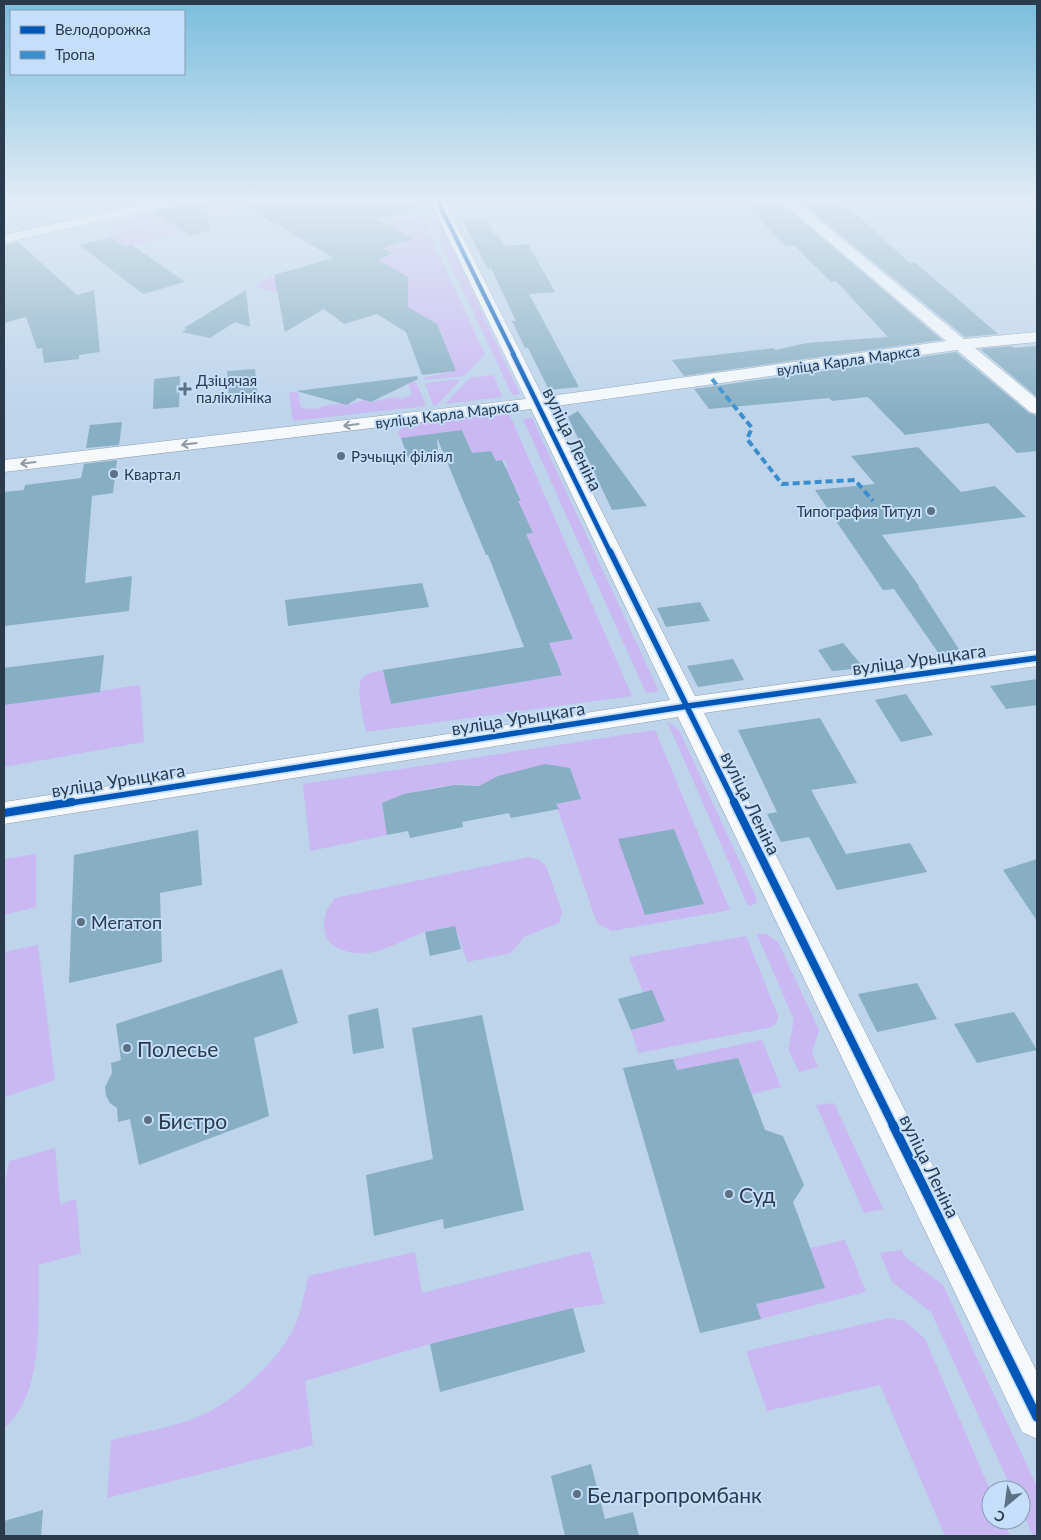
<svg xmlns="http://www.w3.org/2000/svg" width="1041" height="1540" font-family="Lato,sans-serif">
	<rect width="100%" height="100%" fill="#bdd4eb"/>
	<g fill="#c9b8f2">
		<polygon points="207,202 230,202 115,229 109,224"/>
		<polygon points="244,202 255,202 204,216 210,220 185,232 125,248 107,235"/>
		<polygon points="421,214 485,355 464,376 425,380 423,378 453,371 450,355 447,355 442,333 425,317 415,311 340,308 327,312 276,292 254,287 270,276 286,286 384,258 382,257 392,253 382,248 409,240 364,231"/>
		<polygon points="427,214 437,217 439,220 520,394 512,395"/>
		<polygon points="494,375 502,397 445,404 470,378"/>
		<polygon points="461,379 437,405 433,405 425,383"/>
		<polygon points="407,380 416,382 426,406 293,421 289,392 298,392 301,408 317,409 323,406 341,403 347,405 365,400 371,402 395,397 401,399 412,395"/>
		<path d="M508 411 632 696 366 732C364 721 355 687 362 678 367 672 376 672 383 670L392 704 562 675 549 643 573 639 525 534 533 533 513 502 521 500 516 489H511L501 469 508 467 504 460 496 461 491 451 472 453 462 430 401 438 398 432 404 425 410 423Z"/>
		<polygon points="532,418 656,685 658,692 646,693 523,419"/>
		<polygon points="140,685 144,742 4,767 4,705"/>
		<polygon points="667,721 679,730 757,899 755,904 748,906"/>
		<path d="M655 730 730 910 612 931 597 923 556 804C525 797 485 782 453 785 429 787 404 794 382 803L387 835 310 851 303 784Z"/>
		<polygon points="36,854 36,907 4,915 4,859"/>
		<path d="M529 857 539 860 546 866 562 912 559 923 524 937 511 953 467 962 455 926C445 928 434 929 425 932 398 941 369 963 340 949 333 946 327 941 325 933 322 919 326 909 335 898Z"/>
		<polygon points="757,934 766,934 778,942 819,1030 812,1052 818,1067 799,1072 788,1049 794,1020"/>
		<polygon points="746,936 778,1016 776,1024 768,1028 638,1053 631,1030 665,1021 643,992 629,957"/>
		<polygon points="38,945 55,1080 4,1097 4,952"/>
		<polygon points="762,1040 781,1087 752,1094 738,1058 677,1070 673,1059"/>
		<polygon points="834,1103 883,1209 864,1213 816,1105"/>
		<path d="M55 1148 60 1204 76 1199 81 1253 39 1265C37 1316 46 1393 4 1428V1190L9 1161Z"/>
		<polygon points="845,1240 866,1292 761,1319 756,1304 810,1248"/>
		<polygon points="902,1250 904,1256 943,1285 1037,1487 1037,1536 1033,1536 1021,1510 1021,1490 1012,1490 931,1312 892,1282 880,1253"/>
		<path d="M590 1251 604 1304 573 1308 430 1344 305 1381 313 1445 107 1498 111 1440C138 1433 176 1427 200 1416 235 1401 283 1357 297 1321 302 1307 305 1291 308 1276L415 1252 422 1293Z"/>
		<polygon points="890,1318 905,1321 925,1339 991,1492 991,1520 1003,1520 1010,1536 945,1536 880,1385 767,1411 746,1351"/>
	</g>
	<g fill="#87aec3">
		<polygon points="177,202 206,202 209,231 190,236 152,211 168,208"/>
		<polygon points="239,202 414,202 415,209 375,219 413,239 382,248 392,253 379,260 408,277 408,307 437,324 456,371 422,375 406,332 377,314 344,324 324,309 285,332 274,275 333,258"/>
		<polygon points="743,202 780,202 942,340 684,376 672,360 774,348 775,350 807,343 888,337 836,281 831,282 794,245 785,246"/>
		<polygon points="800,202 842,202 910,263 916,263 998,334 965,337"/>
		<polygon points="486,219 494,234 498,234 505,246 528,244 555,292 529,294 579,387 549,390 528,348 525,348 512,321 516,321 491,268 488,269 463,221"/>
		<polygon points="111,237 124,247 132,245 185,282 143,294 79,245"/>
		<polygon points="18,242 77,295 94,290 100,352 79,355 79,359 44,363 42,348 37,349 26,317 4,323 4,245"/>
		<polygon points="246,290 250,327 235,322 210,338 182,332 187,329 184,328"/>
		<polygon points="1012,346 1014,348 1037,346 1037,397 980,349"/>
		<polygon points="956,352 1029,413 1037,416 1037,451 1017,453 988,423 905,435 868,397 832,401 829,398 709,409 694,389"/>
		<polygon points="255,369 258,398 229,401 227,371"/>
		<polygon points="180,376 179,407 153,409 154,379"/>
		<polygon points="417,376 418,379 371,402 358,398 347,405 296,391"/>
		<polygon points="578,411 647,506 612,510 568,417"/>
		<polygon points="122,422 119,445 86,448 90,425"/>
		<polygon points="462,430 472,453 491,451 496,461 502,460 521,501 518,501 533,533 526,534 573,639 549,643 562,675 391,704 383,670 524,647 488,555 486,555 437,438 438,454 408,458 401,438"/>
		<polygon points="918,447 961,492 995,486 1026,517 882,535 919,586 918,586 964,657 962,658 944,661 894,589 883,590 815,490 875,484 851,456"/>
		<polygon points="117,460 113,493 92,496 85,583 132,576 129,611 4,626 4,492 24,490 25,485 81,478 84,464"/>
		<polygon points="422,583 429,607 288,626 285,600"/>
		<polygon points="700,602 710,621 666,627 657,608"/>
		<polygon points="843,643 864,668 832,671 818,650"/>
		<polygon points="104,655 100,692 4,705 4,668"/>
		<polygon points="733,659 744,680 698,687 687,666"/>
		<polygon points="1037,679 1037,705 1006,709 990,686"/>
		<polygon points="906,694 933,735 901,742 875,700"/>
		<polygon points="820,718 857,783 811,790 846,854 910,843 927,872 837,890 809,837 781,842 767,814 777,812 738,730"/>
		<polygon points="545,764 570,768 581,799 556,804 559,809 511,818 509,813 462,822 463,827 410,838 408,831 387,835 382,803 404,794 454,785 479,786 498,776"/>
		<polygon points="674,829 704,904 645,915 618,839"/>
		<polygon points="198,830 202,885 160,893 162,962 69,983 74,855"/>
		<polygon points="1037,859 1037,921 1003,870"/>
		<polygon points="455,926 461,949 430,956 425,932"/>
		<polygon points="282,969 298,1023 254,1038 269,1116 139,1165 130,1119 118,1122 117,1108 110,1103 106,1096 105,1087 112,1073 111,1063 121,1060 116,1024"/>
		<polygon points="917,983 937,1019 877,1032 858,994"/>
		<polygon points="652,990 665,1021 631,1030 618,999"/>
		<polygon points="378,1008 384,1048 353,1054 348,1015"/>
		<polygon points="1014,1012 1037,1050 977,1063 954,1024"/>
		<polygon points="482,1015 524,1210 444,1229 443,1219 374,1236 366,1175 433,1159 412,1028"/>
		<polygon points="738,1058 765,1130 783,1136 804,1185 793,1202 825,1288 756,1304 761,1319 700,1333 623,1068 673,1059 677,1070"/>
		<polygon points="573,1308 585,1352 440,1392 430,1344"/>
		<polygon points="591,1464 605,1519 633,1512 639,1536 565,1536 551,1476"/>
		<polygon points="43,1510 41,1536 4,1536 4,1521"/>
	</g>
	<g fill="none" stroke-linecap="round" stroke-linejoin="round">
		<g stroke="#8d9eb0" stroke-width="1">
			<g id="minor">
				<polygon points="151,202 175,202 168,206 4,243 4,235"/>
				<polygon points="431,202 445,202 543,397 946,341 782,202 797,202 964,339 1037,332 1037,342 975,348 1037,399 1037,414 1030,412 957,350 549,407 695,696 1037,650 1037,666 704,713 1037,1372 1037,1439 1022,1432 678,717 4,824 4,802 670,700 531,409 4,472 4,460 526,399"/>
			</g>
		</g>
		<use href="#minor" fill="#f5f9fc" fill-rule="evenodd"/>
		<polyline stroke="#3a8ecb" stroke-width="4" stroke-dasharray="7 4" stroke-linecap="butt" points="712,379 752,428 747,439 782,484 855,480 873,501"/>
		<g stroke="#c5def9" stroke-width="5.5">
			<polyline id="cycleway-far4" points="438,202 514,355"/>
		</g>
		<g stroke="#c5def9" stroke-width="7">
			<polyline id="cycleway-far3" points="513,354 610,552"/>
		</g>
		<g stroke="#c5def9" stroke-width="9">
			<g id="cycleway-far2">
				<polyline points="610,551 735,804"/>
				<polyline points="64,804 688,706 1037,658"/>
			</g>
		</g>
		<g stroke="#c5def9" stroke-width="11">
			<g id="cycleway-far1">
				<polyline points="734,802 894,1127"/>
				<polyline points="4,813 72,802"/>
			</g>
		</g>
		<g stroke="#c5def9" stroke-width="12">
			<polyline id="cycleway" points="893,1125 1037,1417"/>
		</g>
		<use href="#cycleway-far4" stroke="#0057b8" stroke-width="4"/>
		<use href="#cycleway-far3" stroke="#0057b8" stroke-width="4.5"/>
		<use href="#cycleway-far2" stroke="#0057b8" stroke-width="5.5"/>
		<use href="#cycleway-far1" stroke="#0057b8" stroke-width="8"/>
		<use href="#cycleway" stroke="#0057b8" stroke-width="9"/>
	</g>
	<defs><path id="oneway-shaft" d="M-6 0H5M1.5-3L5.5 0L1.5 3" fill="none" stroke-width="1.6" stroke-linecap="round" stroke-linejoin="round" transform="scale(1.25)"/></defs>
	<g stroke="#909aa4">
		<use href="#oneway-shaft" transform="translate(351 425) rotate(173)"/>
		<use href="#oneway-shaft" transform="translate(189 444) rotate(173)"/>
		<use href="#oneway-shaft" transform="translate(28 463) rotate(173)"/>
	</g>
	<linearGradient id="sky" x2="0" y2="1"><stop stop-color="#7abddd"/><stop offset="0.48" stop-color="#e1ecf6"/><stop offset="1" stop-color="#e1ecf6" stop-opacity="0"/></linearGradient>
	<rect width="1041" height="417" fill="url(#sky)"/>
	<g fill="#5d7184" stroke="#c5def9" stroke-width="2">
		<path d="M182.5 381.5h5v5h5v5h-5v5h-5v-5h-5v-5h5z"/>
		<circle cx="341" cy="456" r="5"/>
		<circle cx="114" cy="474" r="5"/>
		<circle cx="931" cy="511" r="5"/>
		<circle cx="81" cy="922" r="5"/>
		<circle cx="127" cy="1048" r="5"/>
		<circle cx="148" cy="1120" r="5"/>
		<circle cx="729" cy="1194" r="5"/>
		<circle cx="577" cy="1494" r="5"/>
	</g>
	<g text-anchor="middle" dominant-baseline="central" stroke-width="4" stroke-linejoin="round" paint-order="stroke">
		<g font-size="15" fill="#2a3b4d" stroke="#c5def9">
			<text transform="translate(848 360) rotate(-8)">вуліца Карла Маркса</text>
			<text transform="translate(447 414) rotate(-7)">вуліца Карла Маркса</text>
		</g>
		<g font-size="15" fill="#2a3b4d" stroke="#c5def9" text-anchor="start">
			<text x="196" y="380">Дзіцячая<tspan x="196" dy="17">паліклініка</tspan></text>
			<text x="351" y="456">Рэчыцкі філіял</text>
			<text x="124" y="474">Квартал</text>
			<text x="921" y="511" text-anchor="end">Типография Титул</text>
		</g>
		<g font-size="18" fill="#2a3b4d" stroke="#c5def9">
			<text transform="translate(573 439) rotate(64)">вуліца Леніна</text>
			<text transform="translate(919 659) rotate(-8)">вуліца Урыцкага</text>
			<text transform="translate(518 718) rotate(-9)">вуліца Урыцкага</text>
			<text transform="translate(118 780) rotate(-9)">вуліца Урыцкага</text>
			<text transform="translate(751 803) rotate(64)">вуліца Леніна</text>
			<text transform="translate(930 1166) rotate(64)">вуліца Леніна</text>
		</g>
		<g font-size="18" fill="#2a3b4d" stroke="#c5def9" text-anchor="start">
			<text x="91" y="922">Мегатоп</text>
		</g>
		<g font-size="21" fill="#2a3b4d" stroke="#c5def9" text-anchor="start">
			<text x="137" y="1048">Полесье</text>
			<text x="158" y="1120">Бистро</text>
			<text x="739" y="1194">Суд</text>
			<text x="587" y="1494">Белагропромбанк</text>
		</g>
	</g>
	<rect width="1041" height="1540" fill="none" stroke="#2a3b4d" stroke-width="10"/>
	<rect x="10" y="10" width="175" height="65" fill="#c5def9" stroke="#879db4"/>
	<rect x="20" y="26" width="25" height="8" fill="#0057b8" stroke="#879db4"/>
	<text x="55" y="35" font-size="15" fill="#2a3b4d">Велодорожка</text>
	<rect x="20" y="51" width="25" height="8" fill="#3a8ecb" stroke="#879db4"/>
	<text x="55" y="60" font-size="15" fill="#2a3b4d">Тропа</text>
	<g transform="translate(1006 1505) rotate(209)"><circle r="24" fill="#c5def9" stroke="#879db4"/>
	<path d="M0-4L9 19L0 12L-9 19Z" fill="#5d7184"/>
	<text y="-8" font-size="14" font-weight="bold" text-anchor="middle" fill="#2a3b4d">С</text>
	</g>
</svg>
